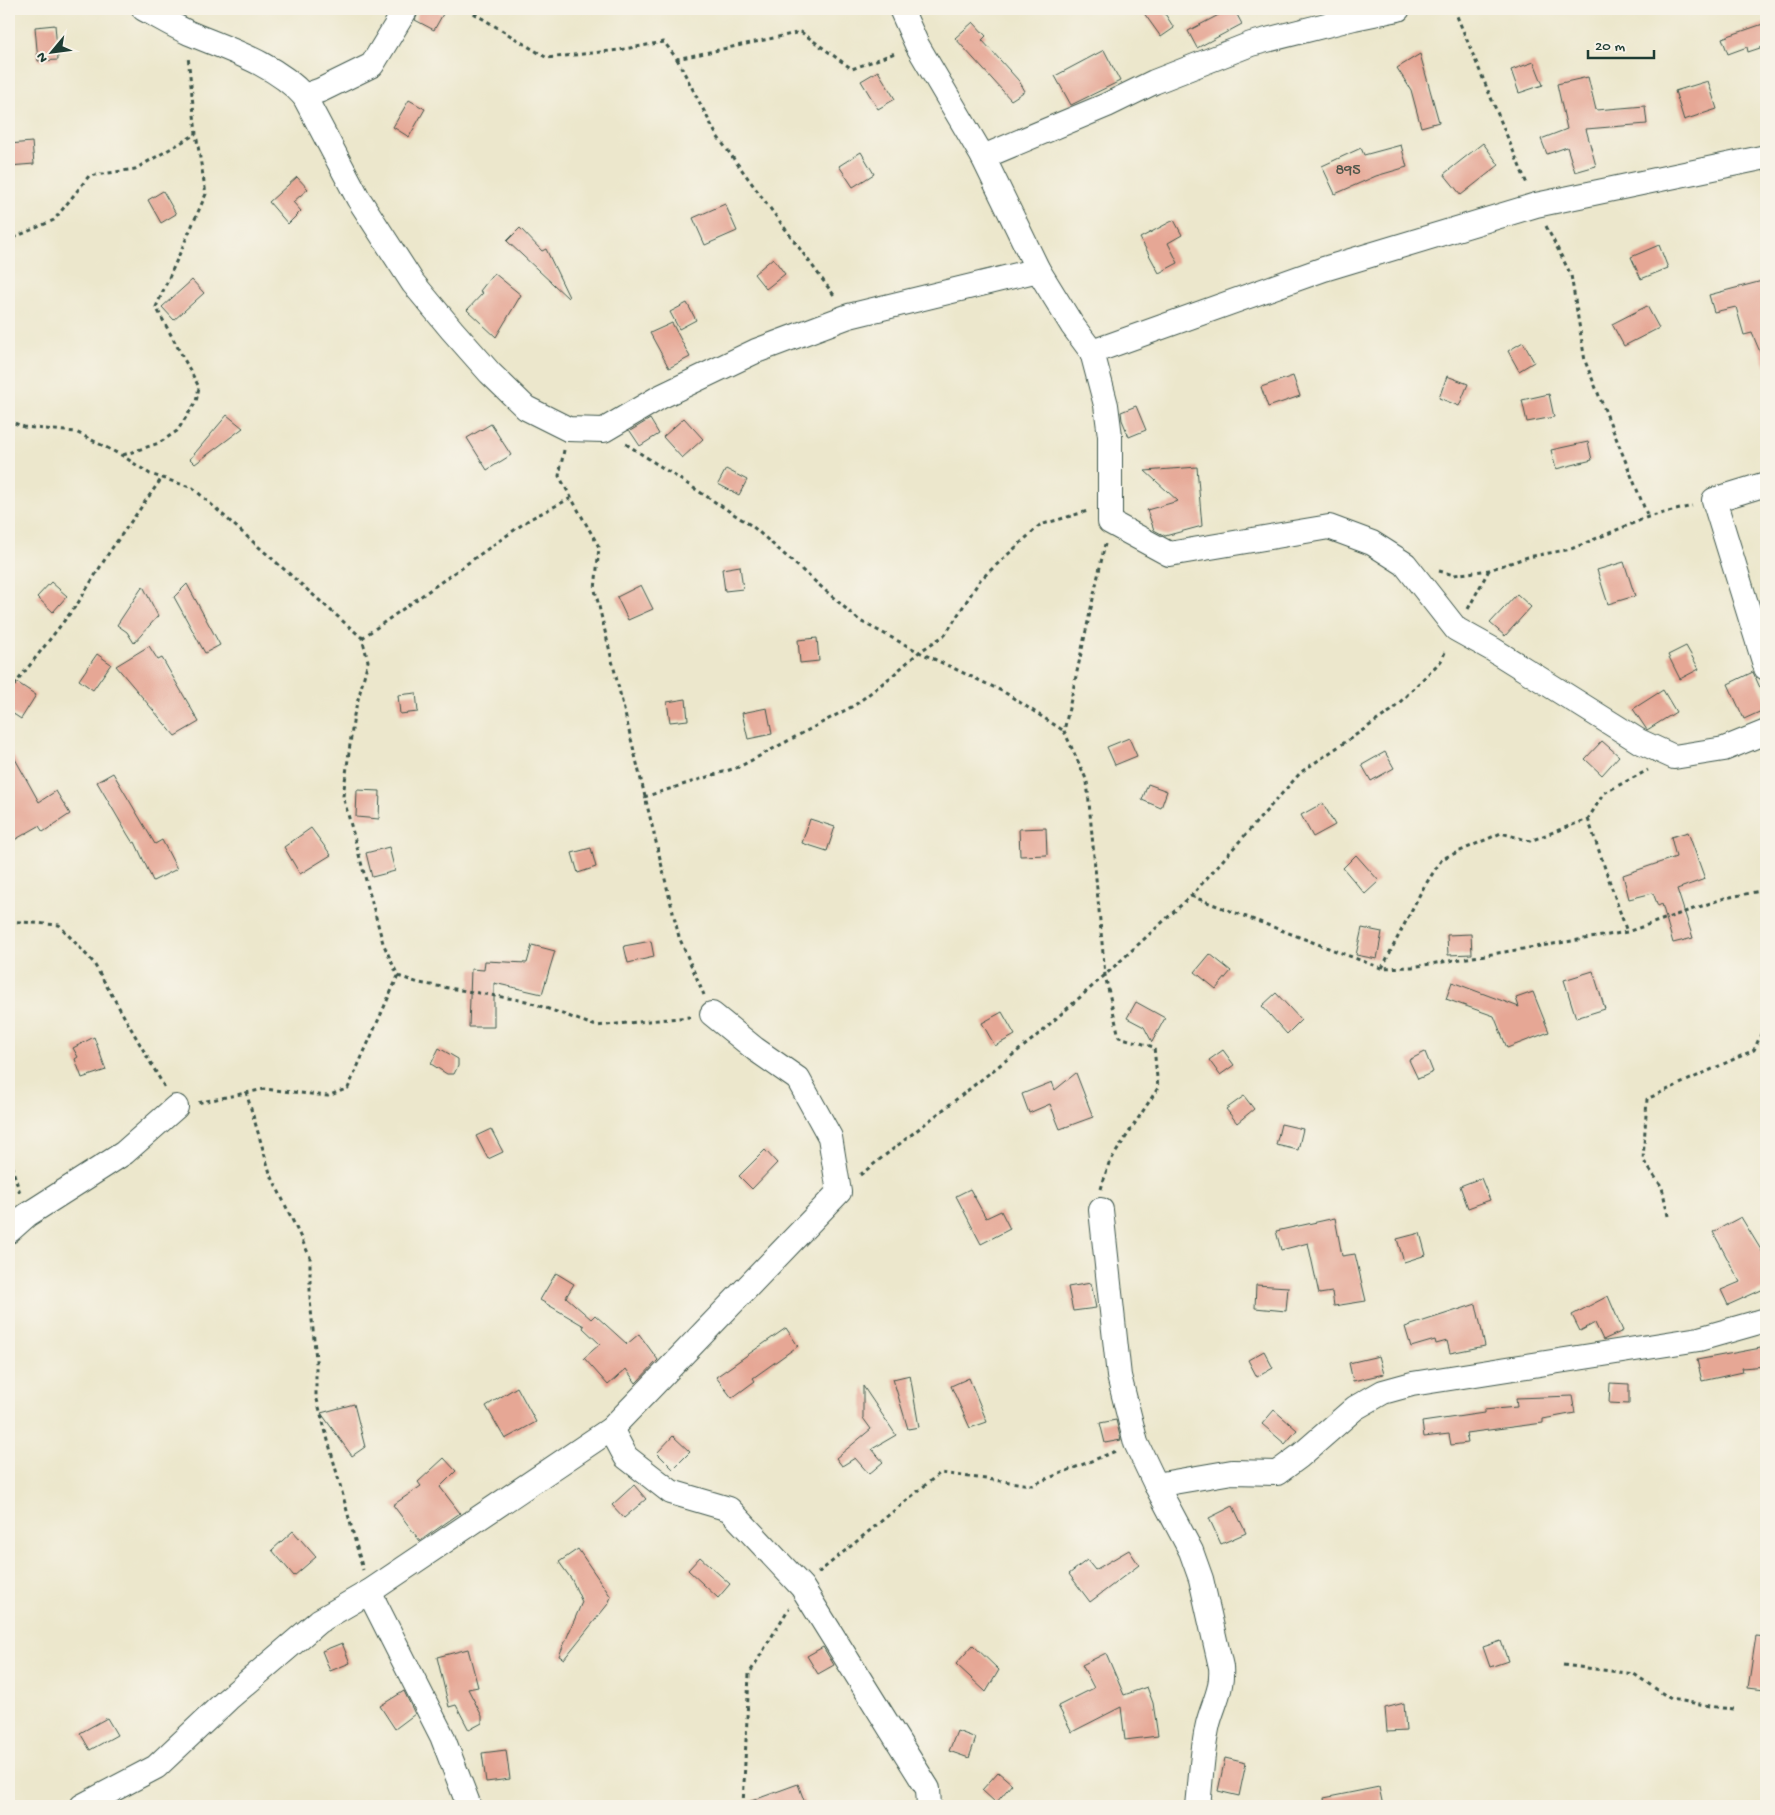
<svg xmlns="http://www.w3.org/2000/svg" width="1775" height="1815" font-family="'Gochi Hand',sans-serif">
	<rect width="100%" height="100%" fill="#f7f3e8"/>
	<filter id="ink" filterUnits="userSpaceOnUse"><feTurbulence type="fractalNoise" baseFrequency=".02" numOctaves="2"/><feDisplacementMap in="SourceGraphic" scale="10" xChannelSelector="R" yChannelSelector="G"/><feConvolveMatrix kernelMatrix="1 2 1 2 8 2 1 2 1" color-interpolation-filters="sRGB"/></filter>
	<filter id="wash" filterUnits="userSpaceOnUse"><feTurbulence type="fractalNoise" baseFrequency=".0096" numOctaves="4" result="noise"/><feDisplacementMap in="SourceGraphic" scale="20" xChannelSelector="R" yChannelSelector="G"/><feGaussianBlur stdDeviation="1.12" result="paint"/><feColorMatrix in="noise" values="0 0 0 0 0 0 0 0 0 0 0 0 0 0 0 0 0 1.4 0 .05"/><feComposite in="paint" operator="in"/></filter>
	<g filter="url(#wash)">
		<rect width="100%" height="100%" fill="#ece7cc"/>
		<g id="blocks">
			<g fill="#e6a795">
				<polygon points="420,9 433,9 443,14 434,30 415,20"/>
				<polygon points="1141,9 1162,9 1174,28 1161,37"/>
				<polygon points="1230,9 1234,9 1242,24 1197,48 1188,31"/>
				<polygon points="973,22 986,36 982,40 1019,81 1025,91 1011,100 955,38"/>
				<polygon points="1766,23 1766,46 1748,52 1747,47 1728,54 1722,38"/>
				<polygon points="55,25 58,60 38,61 35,27"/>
				<polygon points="1104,50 1120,81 1071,105 1055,76"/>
				<polygon points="1420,54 1439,122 1421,127 1411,90 1397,68"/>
				<polygon points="1534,62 1543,85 1519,93 1511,70"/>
				<polygon points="878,71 895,99 878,109 861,81"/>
				<polygon points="1588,77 1596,110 1645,106 1647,124 1586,129 1596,166 1575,172 1567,147 1547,154 1541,139 1567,129 1557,84"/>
				<polygon points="1708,81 1717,109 1684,120 1675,91"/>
				<polygon points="409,100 425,109 409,137 393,127"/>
				<polygon points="32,142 34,164 9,166 9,144"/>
				<polygon points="1483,143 1499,165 1461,195 1444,174"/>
				<polygon points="1401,145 1407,167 1376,176 1335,194 1322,166 1361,148 1364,155"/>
				<polygon points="861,152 874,174 853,187 839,166"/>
				<polygon points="297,177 308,189 293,202 301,211 288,224 269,202"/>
				<polygon points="163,191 176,214 161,223 148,200"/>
				<polygon points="725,204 737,231 705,245 693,218"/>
				<polygon points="1174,220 1182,235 1168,243 1178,263 1159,273 1140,238"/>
				<polygon points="520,228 542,251 546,249 569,297 568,298 507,241"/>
				<polygon points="1659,245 1668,268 1641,279 1631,257"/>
				<polygon points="773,258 785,274 766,289 754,274"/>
				<polygon points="494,273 521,295 496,337 467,310 483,293 480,291"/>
				<polygon points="192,280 204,293 174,320 162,307"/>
				<polygon points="1766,280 1766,366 1752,333 1744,335 1736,307 1714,312 1709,295"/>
				<polygon points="687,303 696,320 679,329 670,312"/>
				<polygon points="1647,306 1659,328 1624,346 1612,324"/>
				<polygon points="672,323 690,357 669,368 650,333"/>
				<polygon points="1523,342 1534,362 1519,371 1508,351"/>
				<polygon points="1293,376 1300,396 1268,407 1261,387"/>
				<polygon points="1447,376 1468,384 1459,406 1439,398"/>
				<polygon points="1549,394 1554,417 1527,422 1522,400"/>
				<polygon points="1136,406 1146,430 1129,437 1122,420 1121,412"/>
				<polygon points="227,415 243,428 195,464 190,459"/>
				<polygon points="684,418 703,439 682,458 663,437"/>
				<polygon points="650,419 659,434 640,446 630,431"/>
				<polygon points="491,424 511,455 487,470 467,438"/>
				<polygon points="1588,442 1592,460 1556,469 1551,450"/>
				<polygon points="1197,467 1202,526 1165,536 1154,530 1147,510 1178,501 1145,471"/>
				<polygon points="726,469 747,480 739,495 718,484"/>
				<polygon points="1624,562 1635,596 1608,604 1597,570"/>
				<polygon points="740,566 743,589 725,591 722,569"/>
				<polygon points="51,582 67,596 53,612 37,597"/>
				<polygon points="187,584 220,645 205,653 174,597"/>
				<polygon points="641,585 653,609 628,620 617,597"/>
				<polygon points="143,586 158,616 134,643 127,632 117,625"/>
				<polygon points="1517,594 1531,607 1505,636 1490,623"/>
				<polygon points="817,638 819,661 800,663 798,640"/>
				<polygon points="149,646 158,660 162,658 199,722 175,736 116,666"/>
				<polygon points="1686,646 1699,669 1680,679 1668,655"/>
				<polygon points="97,654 111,664 93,690 79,680"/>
				<polygon points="1753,672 1766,701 1766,709 1744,719 1728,684"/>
				<polygon points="9,677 36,695 21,719 9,711"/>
				<polygon points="1663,690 1676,712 1647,730 1633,709"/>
				<polygon points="416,693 418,712 400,714 398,695"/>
				<polygon points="686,699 688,720 670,722 667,702"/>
				<polygon points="767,708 772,734 748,739 742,713"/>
				<polygon points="1129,738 1137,756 1115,765 1107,747"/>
				<polygon points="1602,741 1619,756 1602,775 1585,759"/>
				<polygon points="9,748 39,802 56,791 70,814 43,832 39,826 9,843"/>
				<polygon points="1385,752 1394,768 1371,781 1362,765"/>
				<polygon points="113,773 155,844 162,840 177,869 153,881 135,842 133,843 128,835 97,782"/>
				<polygon points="1148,784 1167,791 1161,808 1142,800"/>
				<polygon points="357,790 380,791 379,819 356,817"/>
				<polygon points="1323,803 1335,825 1313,837 1301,815"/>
				<polygon points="810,819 835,827 827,851 802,843"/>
				<polygon points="311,828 331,855 300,874 284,847"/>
				<polygon points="1046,828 1047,855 1020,856 1019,829"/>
				<polygon points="1688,832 1705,879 1677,889 1693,938 1673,943 1662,904 1658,906 1653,893 1629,899 1623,875 1676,857 1671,837"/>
				<polygon points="389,847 395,871 372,877 366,853"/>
				<polygon points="591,848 596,867 578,873 572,853"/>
				<polygon points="1356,855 1379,881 1365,894 1343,868"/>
				<polygon points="1362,928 1382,932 1377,959 1356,955"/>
				<polygon points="1471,934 1472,954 1448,955 1447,935"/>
				<polygon points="651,941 654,957 628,963 624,946"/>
				<polygon points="532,945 555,951 542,994 494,983 494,1027 469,1027 471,969 484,970 485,961 527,963"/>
				<polygon points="1210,954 1231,971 1216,989 1195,972"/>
				<polygon points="1593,971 1605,1009 1576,1018 1564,980"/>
				<polygon points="1452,982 1519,1007 1516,998 1533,992 1549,1032 1507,1048 1494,1016 1446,999"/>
				<polygon points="1276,993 1301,1020 1287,1034 1262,1006"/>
				<polygon points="1136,1002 1165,1018 1152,1042 1144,1027 1127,1018"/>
				<polygon points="1002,1012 1015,1035 995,1046 982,1023"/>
				<polygon points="94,1037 106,1070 82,1078 75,1059 78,1057 73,1048"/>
				<polygon points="439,1048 458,1059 458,1066 454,1074 447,1074 431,1064"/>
				<polygon points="1223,1050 1234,1065 1220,1075 1209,1060"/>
				<polygon points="1425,1052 1433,1072 1418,1079 1409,1060"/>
				<polygon points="1076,1073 1093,1117 1060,1129 1050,1104 1029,1113 1022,1094 1052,1082 1055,1090"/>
				<polygon points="1244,1096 1254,1109 1237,1123 1226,1109"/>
				<polygon points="1281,1124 1303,1129 1298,1150 1276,1145"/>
				<polygon points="491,1129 503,1152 488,1159 476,1136"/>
				<polygon points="765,1150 777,1163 752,1189 739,1176"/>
				<polygon points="1481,1178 1490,1200 1468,1208 1460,1186"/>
				<polygon points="970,1189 986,1218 1001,1211 1010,1229 981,1244 956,1196"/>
				<polygon points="1741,1217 1766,1258 1766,1288 1728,1305 1721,1290 1740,1282 1713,1232"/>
				<polygon points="1335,1218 1342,1256 1355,1254 1366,1301 1334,1306 1332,1292 1319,1294 1308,1243 1281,1250 1276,1231"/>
				<polygon points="1420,1233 1426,1255 1404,1262 1397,1239"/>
				<polygon points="556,1273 574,1284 566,1297 591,1319 595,1315 627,1344 639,1334 658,1360 636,1383 626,1369 608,1385 584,1358 600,1344 583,1328 584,1326 540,1300"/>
				<polygon points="1091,1283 1096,1308 1073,1311 1068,1287"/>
				<polygon points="1256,1285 1288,1287 1286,1311 1255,1308"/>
				<polygon points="1608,1296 1623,1331 1603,1340 1595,1323 1580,1331 1572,1315"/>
				<polygon points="1476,1304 1485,1346 1450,1353 1447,1341 1436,1344 1435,1340 1411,1347 1405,1327"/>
				<polygon points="786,1328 798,1346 753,1378 755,1381 732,1398 716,1377"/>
				<polygon points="1766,1347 1766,1366 1742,1368 1743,1372 1702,1381 1697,1360"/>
				<polygon points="1264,1351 1273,1368 1257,1377 1248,1360"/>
				<polygon points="1379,1356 1384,1374 1353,1381 1349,1363"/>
				<polygon points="910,1375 919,1427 908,1429 893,1379"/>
				<polygon points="969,1378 987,1422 970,1428 951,1386"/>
				<polygon points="1610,1383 1629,1384 1629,1404 1609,1403"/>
				<polygon points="863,1386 896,1435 872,1449 883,1462 869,1474 855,1458 842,1466 836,1458 871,1429 863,1418"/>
				<polygon points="517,1387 536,1422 505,1439 486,1406"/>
				<polygon points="1572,1396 1575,1413 1543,1419 1543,1423 1466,1433 1468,1443 1451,1445 1449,1434 1424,1437 1422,1422 1484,1413 1484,1410 1517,1407 1516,1398"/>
				<polygon points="354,1404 365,1447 352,1456 321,1413"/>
				<polygon points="1274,1410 1297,1430 1285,1444 1262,1424"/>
				<polygon points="1116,1420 1121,1440 1105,1443 1100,1423"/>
				<polygon points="673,1436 690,1452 673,1469 657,1453"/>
				<polygon points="444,1458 456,1471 440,1487 460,1513 420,1541 393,1505 421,1486 418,1482"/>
				<polygon points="634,1485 646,1499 624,1518 612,1505"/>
				<polygon points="1233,1506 1246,1533 1221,1544 1209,1518"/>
				<polygon points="293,1531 316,1557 294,1576 272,1550"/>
				<polygon points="578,1549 611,1597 608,1604 564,1659 559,1656 582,1602 572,1580 559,1562"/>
				<polygon points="1129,1550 1139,1565 1090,1602 1069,1574 1087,1560 1095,1570"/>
				<polygon points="700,1557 730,1584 718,1598 688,1570"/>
				<polygon points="1756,1636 1766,1637 1766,1681 1765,1690 1748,1688"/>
				<polygon points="1501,1641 1508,1661 1490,1667 1483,1647"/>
				<polygon points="342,1643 350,1663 330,1671 322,1651"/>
				<polygon points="973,1645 999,1670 986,1692 956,1664"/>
				<polygon points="823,1647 834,1665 818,1674 807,1656"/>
				<polygon points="468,1649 478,1687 468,1689 482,1716 482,1723 469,1730 456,1705 449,1707 437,1657"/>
				<polygon points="1106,1653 1124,1695 1147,1687 1153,1703 1158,1736 1125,1740 1121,1707 1072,1732 1058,1706 1094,1688 1082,1665"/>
				<polygon points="404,1691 415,1714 395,1729 380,1706"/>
				<polygon points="1404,1703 1406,1731 1387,1732 1385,1708"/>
				<polygon points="107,1718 117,1735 90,1750 80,1733"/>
				<polygon points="957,1731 976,1738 969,1758 949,1751"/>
				<polygon points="506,1750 510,1779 486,1782 482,1753"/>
				<polygon points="1225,1758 1246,1763 1239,1796 1218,1791"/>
				<polygon points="998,1772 1012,1784 996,1803 982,1790"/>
				<polygon points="798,1784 806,1806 743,1806 743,1804"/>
				<polygon points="1379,1787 1383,1806 1325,1806 1324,1798"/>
			</g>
		</g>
	</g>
	<g filter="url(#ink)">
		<use href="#blocks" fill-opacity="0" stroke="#3e564b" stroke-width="1"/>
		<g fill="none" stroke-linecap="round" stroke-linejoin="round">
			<g stroke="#3e564b" stroke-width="26">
				<g id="minor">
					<path d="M144 9C159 17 174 26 189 33 227 49 276 64 304 96L358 198 413 283 452 330 490 373 526 408 568 429 604 430 660 397 756 351 849 316 1038 270"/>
					<polyline points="901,9 917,45 983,157 1038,270 1072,325 1092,352 1106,405 1110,436 1110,522 1169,554 1329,527 1372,543 1405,564 1456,629 1492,649 1639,741 1674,757 1724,749 1766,732"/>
					<polyline points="304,96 321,90 372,65 406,9"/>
					<polyline points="983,157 1107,105 1154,82 1251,44 1354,18 1398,9"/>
					<polyline points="1092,352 1324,269 1536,205 1766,157"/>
					<polyline points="1766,484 1714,500 1766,668"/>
					<path d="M1101 1210 1119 1376 1136 1443 1156 1485 1191 1551 1201 1579 1221 1667C1223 1689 1213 1704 1208 1724 1202 1750 1201 1779 1198 1806"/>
					<polyline points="9,1231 27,1215 124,1153 176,1107"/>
					<polyline points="611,1429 626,1457 671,1492 729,1509 802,1587 928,1789 929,1806"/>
					<polyline points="1156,1485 1232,1472 1277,1473 1300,1456 1355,1408 1383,1392 1412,1384 1699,1339 1766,1320"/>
					<polyline points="369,1592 442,1736 469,1806"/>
					<polyline points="82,1806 156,1767 228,1699 319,1621 369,1592 611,1429 839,1192 830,1137 798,1079 755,1049 712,1014"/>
				</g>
			</g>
			<g stroke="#3e564b" stroke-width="3" stroke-dasharray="4 4" stroke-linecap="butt">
				<polyline points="467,9 547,58 619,50 664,42 677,59 801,32 852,69 895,53"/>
				<polyline points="1454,9 1527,184"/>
				<polyline points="677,59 717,136 836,298"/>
				<polyline points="1546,226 1571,275 1585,361 1648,517"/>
				<polyline points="9,244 13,238 54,220 89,176 135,169 196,134"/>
				<polyline points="9,418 12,422 24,427 76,432 123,456 150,474 193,488 243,533 362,638 368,661 354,715 343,796 383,943 398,976 348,1088 328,1096 265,1089 197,1103"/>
				<polyline points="626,444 752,526 860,621 919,652 1004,692 1064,731"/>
				<polyline points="564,450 559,476 599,547 595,590 679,937 704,995"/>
				<polyline points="123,455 159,443 177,431 196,402 199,387 156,307 206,194 196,134 188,56"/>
				<polyline points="1439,571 1454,575 1489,570 1528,557 1571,549 1648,517 1692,506"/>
				<polyline points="1468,609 1489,570"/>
				<polyline points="362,638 530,519 571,498"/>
				<polyline points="9,692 78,603 110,551 162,478"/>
				<polyline points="644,797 739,767 855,705 892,676 919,652 945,635 980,580 1040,525 1088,511"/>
				<polyline points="1588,819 1627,932"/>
				<polyline points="1191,896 1381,968 1412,967 1627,932 1725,898 1766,890"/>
				<polyline points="9,921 59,925 93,962 165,1088"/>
				<polyline points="1382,968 1422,890 1442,859 1501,833 1530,841 1588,819 1604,793 1648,770"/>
				<polyline points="398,976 419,983 526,1001 596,1026 690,1017"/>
				<polyline points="246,1092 270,1173 310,1257 310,1300 316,1359 316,1396 363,1570"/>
				<polyline points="9,1158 20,1193"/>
				<polyline points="860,1175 1033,1039 1105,975 1191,896 1301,772 1391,711 1441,661 1446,650"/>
				<polyline points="1101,1189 1109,1163 1158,1088 1154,1047 1119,1037 1105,975 1087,781 1064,731 1105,544"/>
				<polyline points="1668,1216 1662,1187 1643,1160 1647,1099 1754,1050 1766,1023"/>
				<polyline points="818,1573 940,1473 1032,1485 1116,1451"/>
				<polyline points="1563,1665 1634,1674 1671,1699 1722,1708 1735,1709"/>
				<polyline points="743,1806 749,1674 789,1608"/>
			</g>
			<use href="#minor" stroke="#fff" stroke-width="24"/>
		</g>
	</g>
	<g text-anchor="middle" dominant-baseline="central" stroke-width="4" stroke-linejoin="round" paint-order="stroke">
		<g font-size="16" fill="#51584c">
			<text x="1348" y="171">895</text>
		</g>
	</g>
	<rect width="1775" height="1815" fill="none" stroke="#f7f3e8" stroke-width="30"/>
	<g transform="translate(52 52) rotate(241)" stroke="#f7f3e8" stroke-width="4" paint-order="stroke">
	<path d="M0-4L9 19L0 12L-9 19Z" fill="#1f3d34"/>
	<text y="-8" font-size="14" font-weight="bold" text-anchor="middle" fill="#1f3d34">N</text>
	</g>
	<path d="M1588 50v8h66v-8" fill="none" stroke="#1f3d34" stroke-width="2.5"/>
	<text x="1595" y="50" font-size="15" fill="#1f3d34" stroke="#f7f3e8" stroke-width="4" paint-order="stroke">20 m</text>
</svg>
